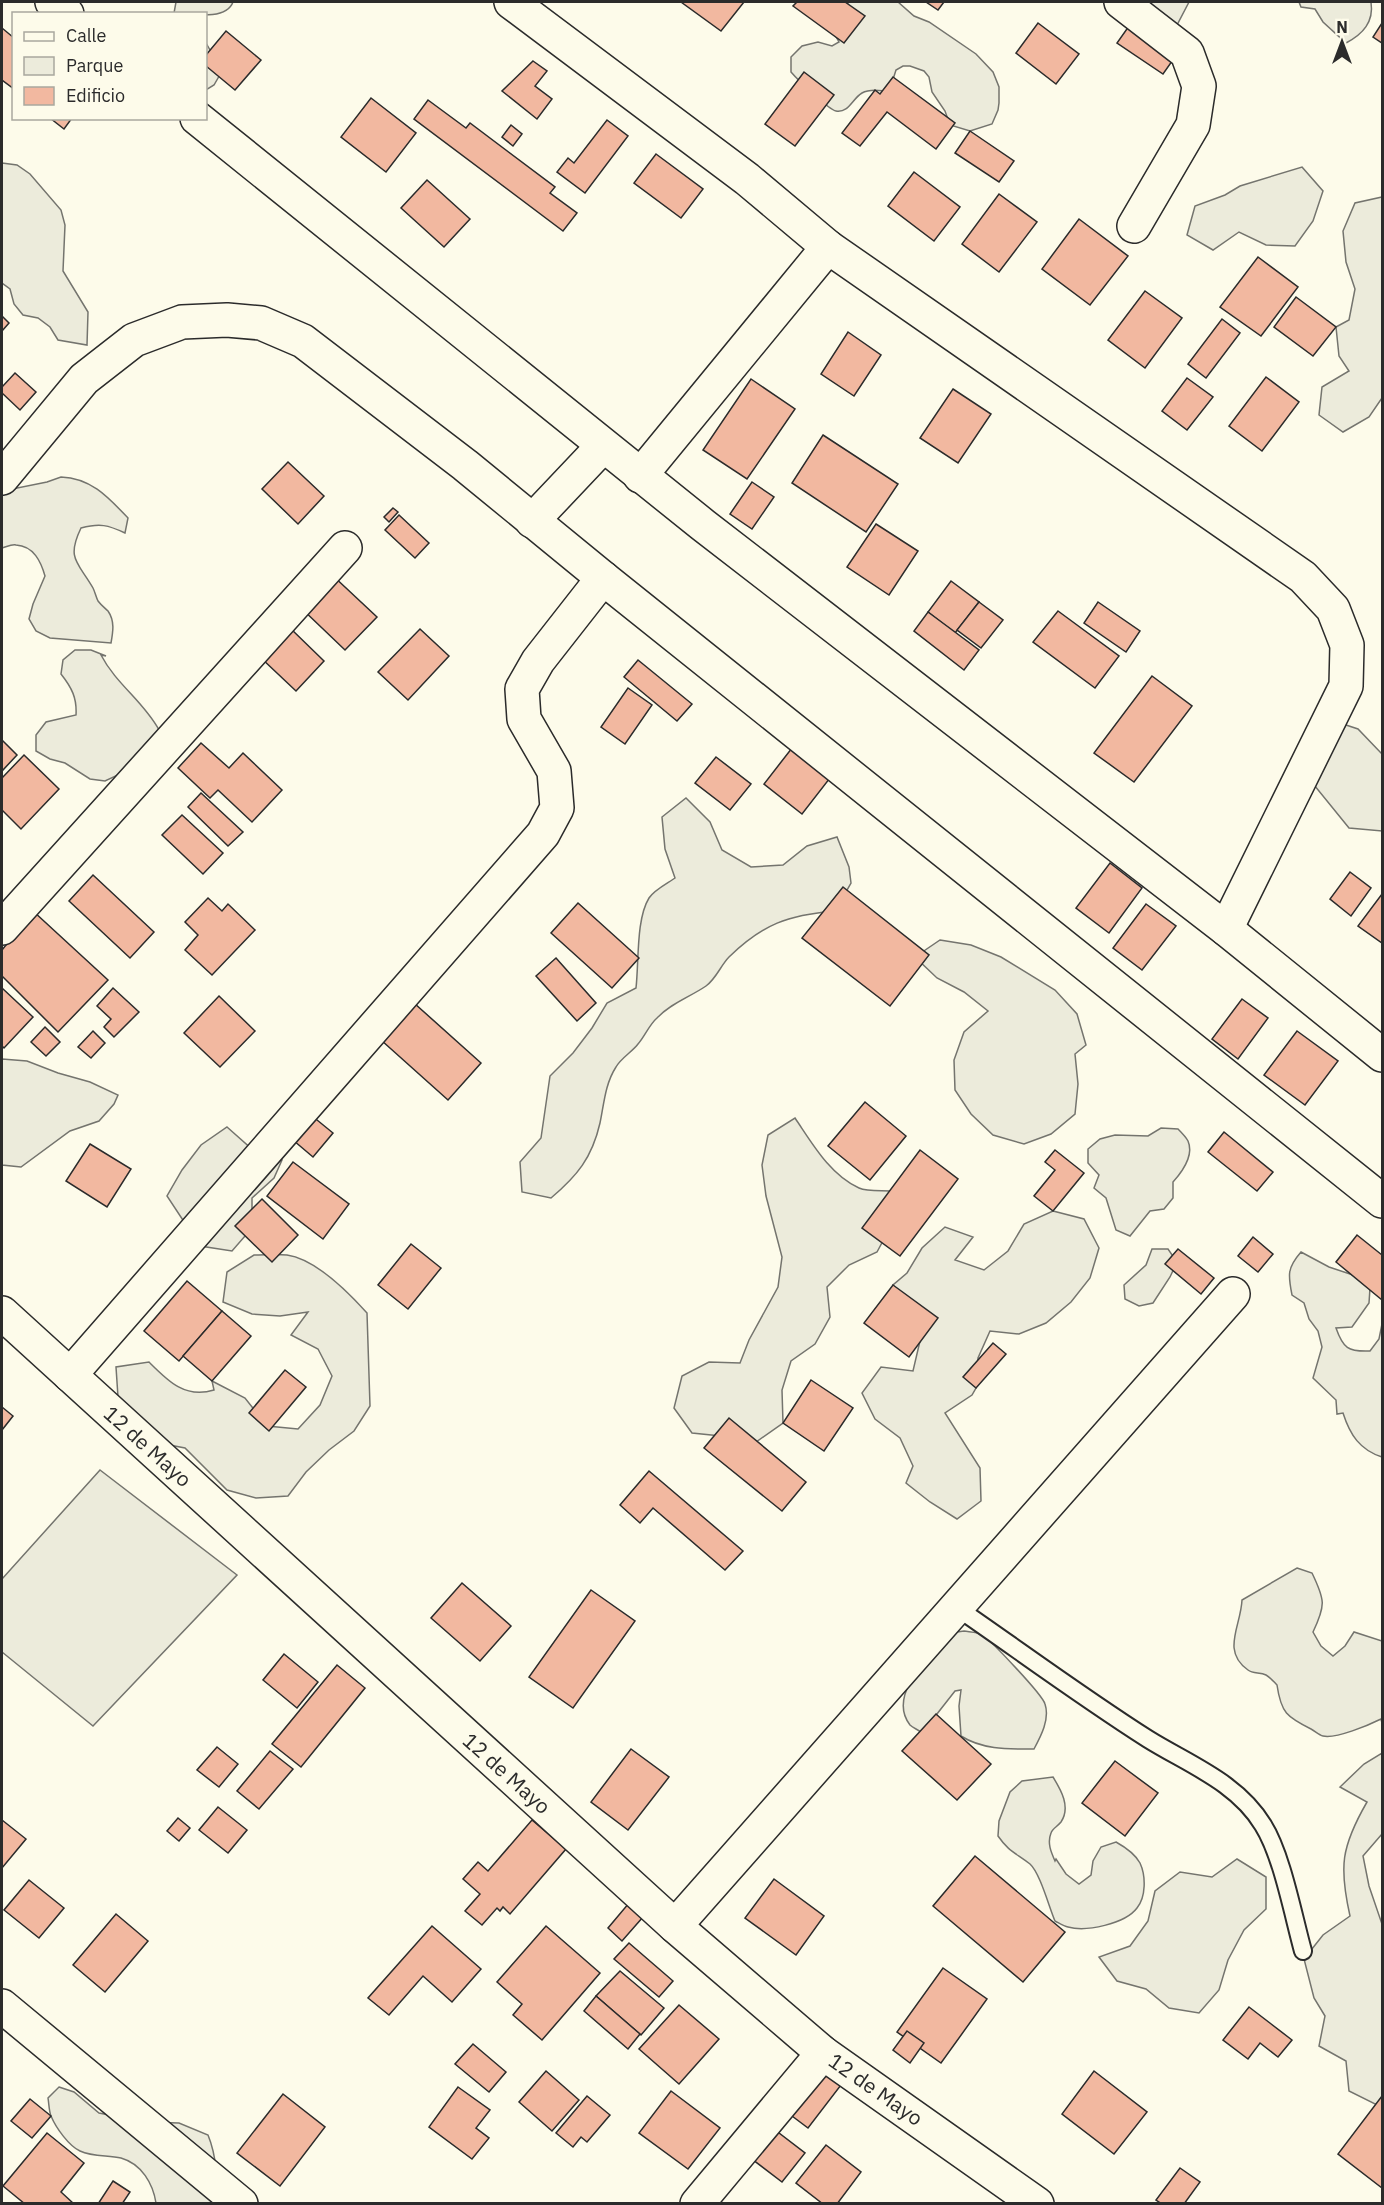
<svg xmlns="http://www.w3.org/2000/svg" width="1384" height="2205" font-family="'IBM Plex Sans',sans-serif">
	<rect width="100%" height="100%" fill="#fdfbea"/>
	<g fill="#ecebdb" stroke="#74746e" stroke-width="1.5">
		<path d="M176 2H233C226 21 191 14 174 13Z"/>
		<path d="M849 2H898L914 16 929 22 976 54 993 72 999 87V103L998 110 992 124 970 131 950 125 945 111 932 92 929 77 924 71 910 66H903L896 70 889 92C881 90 869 89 862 93 852 99 849 113 836 111 829 110 797 79 791 72V57L802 46 818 42 832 46 839 42 835 35 844 7Z"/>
		<polygon points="1128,2 1189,2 1177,25"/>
		<path d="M1299 2H1371C1374 22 1363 34 1346 43L1323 22 1315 9 1301 7Z"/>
		<polygon points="206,43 222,71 214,85 206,90"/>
		<polygon points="2,163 17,165 30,174 61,210 65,225 63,271 88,312 87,345 58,340 50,327 38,318 23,315 14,304 10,289 2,283"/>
		<polygon points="1302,167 1323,191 1313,221 1295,246 1266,245 1239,232 1213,250 1187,235 1195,206 1225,195 1240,186"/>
		<polygon points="1382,197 1382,398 1369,417 1343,432 1319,415 1322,387 1349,371 1339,356 1336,327 1349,320 1355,289 1346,262 1343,231 1355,203"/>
		<path d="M61 477C91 478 108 497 128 518L125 533C108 525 100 523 81 528 66 559 78 562 93 588 95 592 96 597 98 601 101 605 105 608 108 611 115 621 113 632 111 643L50 638 36 631 29 619 33 604 45 576C41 562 34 546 16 545 12 544 6 547 2 548V491L47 482Z"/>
		<path d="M75 650H91L106 656 101 655C116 684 144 702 159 730L118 775 105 781 90 779 65 763 50 759 36 751V735L46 722 76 715C77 698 72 688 61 674L63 660Z"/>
		<polygon points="1346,725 1358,729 1382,754 1382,831 1349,828 1310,780"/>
		<path d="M686 798 710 822 722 850 751 867 783 865 807 846 837 837 849 867 851 883 835 911C788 915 763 924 729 957 721 965 716 979 706 986 690 997 671 1003 657 1018 649 1025 645 1036 638 1044 632 1052 621 1058 616 1067 605 1084 604 1104 600 1123 592 1158 577 1176 551 1198L522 1192 520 1162 541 1138 550 1076 573 1053 592 1028 607 1003 636 988C639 962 636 919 649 898 654 890 668 883 675 878L665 849 662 817Z"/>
		<polygon points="940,940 971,945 1001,957 1055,990 1077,1014 1086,1045 1075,1054 1078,1084 1075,1114 1051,1134 1024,1144 993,1135 971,1114 955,1090 954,1060 964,1032 988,1011 964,992 937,978 915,957"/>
		<polygon points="2,1059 27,1061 58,1073 90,1082 118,1095 114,1104 99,1121 70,1131 21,1167 2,1165"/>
		<path d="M795 1118C812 1143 830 1175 859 1188 868 1192 883 1190 892 1191V1224L877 1252 849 1265 827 1287 830 1317 815 1344 791 1361 782 1390 783 1423 749 1447 721 1436 692 1433 674 1408 682 1376 709 1362 740 1363 749 1340 778 1287 782 1257 766 1196 762 1165 768 1135Z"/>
		<polygon points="227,1127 253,1150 282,1160 274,1178 252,1198 252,1228 232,1251 200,1246 167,1196 182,1170 201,1145"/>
		<path d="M1161 1128 1178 1129C1181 1132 1186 1137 1188 1141 1194 1155 1182 1172 1173 1182V1198L1164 1209 1150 1211 1130 1236 1116 1230 1106 1198 1094 1188 1099 1175 1088 1163V1149L1100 1139 1115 1135 1148 1136Z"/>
		<polygon points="1053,1211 1084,1219 1099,1248 1090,1278 1071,1302 1046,1323 1019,1334 990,1331 978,1358 976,1388 972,1395 945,1413 980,1468 981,1501 957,1519 930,1502 906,1483 913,1466 900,1438 875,1419 862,1393 881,1367 913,1371 920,1341 909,1311 893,1285 907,1273 922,1248 945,1227 973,1237 955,1260 984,1270 1008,1251 1024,1224"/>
		<polygon points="1152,1249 1168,1249 1177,1262 1170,1277 1153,1303 1139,1306 1125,1299 1124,1285 1146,1265"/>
		<path d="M1301 1252 1329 1267 1359 1277 1370 1288 1369 1303 1352 1327 1336 1328C1343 1348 1348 1352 1370 1351L1379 1339 1382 1324V1457C1360 1450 1350 1435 1343 1413L1337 1414 1336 1400 1313 1378 1322 1347 1318 1331 1309 1319 1304 1303 1292 1295C1288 1275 1287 1268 1301 1252Z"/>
		<path d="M254 1255C265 1255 277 1254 287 1255 315 1259 349 1293 367 1313L370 1406 354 1431 329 1450 306 1472 288 1496 256 1498 227 1490 185 1448 154 1442 118 1397 116 1367 149 1362C168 1381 185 1399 214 1390L212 1381 245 1398 267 1426 298 1429 320 1405 332 1376 318 1349 291 1335 308 1312 280 1316 252 1314 223 1302 227 1272Z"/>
		<polygon points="100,1470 237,1575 93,1726 2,1652 2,1579"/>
		<path d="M1297 1568 1312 1573C1325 1600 1326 1605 1313 1632L1321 1646 1333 1656 1345 1646 1354 1632 1382 1641V1723L1381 1719C1369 1725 1336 1739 1323 1736 1319 1735 1315 1731 1311 1729 1287 1717 1281 1713 1277 1685 1274 1682 1270 1677 1266 1675 1260 1672 1253 1674 1248 1670 1221 1651 1241 1626 1242 1600Z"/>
		<path d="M964 1631C970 1632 978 1632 983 1635 992 1642 1042 1694 1045 1704 1050 1719 1041 1736 1034 1749 1009 1749 983 1750 961 1736L959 1706 961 1690 955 1691 922 1733C919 1730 913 1728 910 1725 886 1694 932 1654 950 1633Z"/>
		<path d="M1382 1753V1834L1363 1856 1369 1886 1382 1924V2102L1377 2105 1349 2091 1346 2061 1319 2046 1325 2016 1314 1998 1304 1959 1323 1935 1350 1916C1339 1867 1341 1847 1367 1802L1340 1787 1364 1764Z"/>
		<path d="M1053 1777C1061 1790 1071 1807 1061 1822 1058 1826 1052 1829 1051 1833 1047 1843 1051 1852 1055 1861L1056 1859 1066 1874 1079 1884 1091 1875 1093 1861 1101 1847 1116 1842C1125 1847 1135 1854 1140 1863 1146 1876 1146 1897 1137 1908 1125 1924 1086 1932 1068 1927 1064 1926 1059 1923 1055 1921 1049 1907 1040 1873 1030 1864 1016 1853 1009 1852 998 1836L999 1821 1010 1792 1022 1781Z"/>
		<polygon points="1237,1859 1266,1877 1266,1909 1244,1930 1228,1960 1219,1990 1199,2013 1169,2008 1146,1989 1117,1981 1099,1957 1130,1946 1148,1921 1155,1891 1180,1872 1212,1877"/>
		<path d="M59 2087 74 2092 99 2113 145 2122 179 2123 208 2135C217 2157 217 2179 217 2203H156C153 2184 142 2164 121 2158 108 2155 93 2157 80 2151 69 2146 56 2128 51 2116 49 2111 49 2104 48 2098Z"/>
	</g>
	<g fill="#f2b8a0" stroke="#2b2b2b" stroke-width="1.5">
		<polygon points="681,2 744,2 721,31"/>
		<polygon points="797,2 845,2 865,16 844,43 793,6"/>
		<polygon points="926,2 944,2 938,10"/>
		<polygon points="1038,23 1079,54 1056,84 1016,53"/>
		<polygon points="1382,23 1382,43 1373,37"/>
		<polygon points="1129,26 1175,57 1163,74 1117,43"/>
		<polygon points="2,28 14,38 14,89 2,80"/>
		<polygon points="226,31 261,60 235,90 206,66 206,55"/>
		<polygon points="533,61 547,71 535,86 552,99 537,119 502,91"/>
		<polygon points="804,72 834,95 795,146 765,124"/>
		<polygon points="893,77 955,123 936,149 887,112 860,146 842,133 875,90 880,94"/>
		<polygon points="371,98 416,133 386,172 341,137"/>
		<polygon points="428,100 466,128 470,123 555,187 550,193 577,213 563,231 414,119"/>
		<polygon points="50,118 72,118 64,129"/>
		<polygon points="607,120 628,136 585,193 557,172 568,158 574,163"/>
		<polygon points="511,125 522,134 513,146 502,137"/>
		<polygon points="970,131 1014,161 999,182 955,153"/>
		<polygon points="656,154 703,189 681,218 634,183"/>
		<polygon points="914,172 960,207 934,241 888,206"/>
		<polygon points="427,180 470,219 444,247 401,208"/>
		<polygon points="999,194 1037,222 999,272 962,244"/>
		<polygon points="1079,219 1128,256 1090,305 1042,269"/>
		<polygon points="1258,257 1298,287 1261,336 1220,307"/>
		<polygon points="1145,291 1182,318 1145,368 1108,340"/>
		<polygon points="1296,297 1336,327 1313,356 1274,327"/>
		<polygon points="2,316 9,323 2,331"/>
		<polygon points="1222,319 1240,333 1206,378 1188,364"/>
		<polygon points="848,332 881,355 854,396 821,374"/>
		<polygon points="15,373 36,392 20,410 2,393 2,387"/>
		<polygon points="1266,377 1299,402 1262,451 1229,426"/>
		<polygon points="1187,378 1213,397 1187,430 1162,411"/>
		<polygon points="751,379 795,409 747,479 703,450"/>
		<polygon points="953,389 991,414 958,463 920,438"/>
		<polygon points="823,435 898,484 866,532 792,483"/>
		<polygon points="288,462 324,496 298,524 262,489"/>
		<polygon points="752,482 774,497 752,529 730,514"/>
		<polygon points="393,508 398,512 389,522 384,517"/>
		<polygon points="399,515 429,543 415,558 385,530"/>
		<polygon points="876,524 918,551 889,595 847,567"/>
		<polygon points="330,573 377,617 345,650 299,606"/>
		<polygon points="951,581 979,602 955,633 928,612"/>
		<polygon points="979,602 1003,620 981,648 957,630"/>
		<polygon points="1098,602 1140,631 1126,652 1084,623"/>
		<polygon points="1058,611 1119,656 1095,688 1033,642"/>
		<polygon points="928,612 979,650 964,670 914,631"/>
		<polygon points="289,627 324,661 296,691 260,657"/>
		<polygon points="420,629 449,656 408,700 378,672"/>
		<polygon points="638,660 692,704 677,721 624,677"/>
		<polygon points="1152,676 1192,706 1134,782 1094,753"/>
		<polygon points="628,688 652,705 625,744 601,727"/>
		<polygon points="799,739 837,769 802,814 764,784"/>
		<polygon points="2,740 17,755 2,771"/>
		<polygon points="201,743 229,768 243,753 282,790 252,822 218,790 210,798 178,768"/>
		<polygon points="24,755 59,789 21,829 2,810 2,778"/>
		<polygon points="716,757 751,784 730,810 695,783"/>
		<polygon points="201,793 243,832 228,846 188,807"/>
		<polygon points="182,815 223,853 203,874 162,835"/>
		<polygon points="1110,863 1142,888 1109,933 1076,908"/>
		<polygon points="1350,872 1371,888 1351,916 1330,899"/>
		<polygon points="93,875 154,932 130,958 69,901"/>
		<polygon points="843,887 929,955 890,1006 802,938"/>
		<polygon points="1382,894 1382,943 1358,926"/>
		<polygon points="208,898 222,911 228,904 255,930 212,975 185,950 198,935 185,922"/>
		<polygon points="578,903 639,958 612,988 551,933"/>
		<polygon points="1146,904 1176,926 1142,970 1113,948"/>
		<polygon points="33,911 108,980 58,1032 2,976 2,950"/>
		<polygon points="556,958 596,1003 577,1021 536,976"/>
		<polygon points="2,988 33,1017 4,1048 2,1046"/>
		<polygon points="113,988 139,1012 114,1037 104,1027 111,1019 97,1006"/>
		<polygon points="219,996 255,1031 220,1067 184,1033"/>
		<polygon points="1242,999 1268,1018 1238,1059 1212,1039"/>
		<polygon points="414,1003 481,1063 448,1100 381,1040"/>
		<polygon points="45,1027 60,1042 46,1056 31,1042"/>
		<polygon points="93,1031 105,1043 91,1058 78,1047"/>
		<polygon points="1297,1031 1338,1061 1305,1105 1264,1075"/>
		<polygon points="865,1102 906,1136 870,1180 828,1146"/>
		<polygon points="306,1111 333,1133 313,1157 287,1135"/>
		<polygon points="1224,1132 1273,1172 1257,1191 1208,1152"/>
		<polygon points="90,1144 131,1169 107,1207 66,1181"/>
		<polygon points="920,1150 958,1179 900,1256 862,1228"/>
		<polygon points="1055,1150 1084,1173 1053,1211 1034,1196 1055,1170 1045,1162"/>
		<polygon points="293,1162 349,1204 323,1239 267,1196"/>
		<polygon points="262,1199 298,1235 272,1262 235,1226"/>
		<polygon points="1357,1235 1382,1255 1382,1300 1336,1262"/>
		<polygon points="1253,1237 1273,1254 1258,1272 1238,1256"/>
		<polygon points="411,1244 441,1268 408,1309 378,1285"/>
		<polygon points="1178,1249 1214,1278 1201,1294 1165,1264"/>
		<polygon points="187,1281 222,1311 179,1361 144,1331"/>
		<polygon points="893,1285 938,1318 909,1357 864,1323"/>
		<polygon points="222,1311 251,1336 212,1381 183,1356"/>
		<polygon points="993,1343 1006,1354 976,1388 963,1377"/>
		<polygon points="285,1370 306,1387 269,1431 249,1413"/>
		<polygon points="811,1380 853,1408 824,1451 783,1423"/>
		<polygon points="2,1407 13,1416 2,1430"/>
		<polygon points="729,1418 806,1482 782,1511 704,1448"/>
		<polygon points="649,1471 743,1551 725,1570 653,1508 640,1523 620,1505"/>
		<polygon points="462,1583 511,1626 480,1661 431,1618"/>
		<polygon points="591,1590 635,1621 573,1708 529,1677"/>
		<polygon points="284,1654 318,1682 297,1708 263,1680"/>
		<polygon points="337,1665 365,1688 301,1767 272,1744"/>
		<polygon points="936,1714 991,1764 957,1800 902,1751"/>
		<polygon points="217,1747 238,1764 219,1787 197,1770"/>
		<polygon points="631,1749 669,1777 628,1830 591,1802"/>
		<polygon points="270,1751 293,1769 259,1809 237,1791"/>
		<polygon points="1115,1761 1158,1793 1125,1836 1082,1803"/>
		<polygon points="218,1807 247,1830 228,1853 199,1830"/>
		<polygon points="178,1818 190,1828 179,1841 167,1831"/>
		<polygon points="2,1820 26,1839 2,1868"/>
		<polygon points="532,1820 566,1849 510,1914 503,1907 500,1911 497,1908 482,1925 465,1911 480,1894 463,1879 478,1862 488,1871"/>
		<polygon points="975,1856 1065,1932 1023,1982 933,1906"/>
		<polygon points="774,1879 824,1916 796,1955 745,1918"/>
		<polygon points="29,1880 64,1908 39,1938 4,1910"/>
		<polygon points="629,1903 643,1917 622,1941 608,1928"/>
		<polygon points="116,1914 148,1941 105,1992 73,1965"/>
		<polygon points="432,1926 481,1969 452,2002 423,1976 389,2015 368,1998"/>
		<polygon points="546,1926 600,1973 542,2040 513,2015 522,2004 497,1982"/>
		<polygon points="629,1943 673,1981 659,1997 614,1959"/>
		<polygon points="943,1968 987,1999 941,2063 897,2032"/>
		<polygon points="620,1971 664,2008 641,2035 596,1996"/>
		<polygon points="596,1996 640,2034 628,2049 584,2011"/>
		<polygon points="679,2005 719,2039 679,2084 639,2049"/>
		<polygon points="1249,2007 1292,2040 1278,2057 1260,2043 1248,2059 1223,2040"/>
		<polygon points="907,2031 924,2043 910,2063 893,2050"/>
		<polygon points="473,2044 506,2072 489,2092 455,2064"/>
		<polygon points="816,2067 841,2085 808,2128 780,2107"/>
		<polygon points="546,2071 579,2100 552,2131 519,2102"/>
		<polygon points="1094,2071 1147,2112 1114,2154 1062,2114"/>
		<polygon points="458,2087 490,2110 476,2128 489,2138 472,2159 429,2127"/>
		<polygon points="671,2091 720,2128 688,2169 639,2133"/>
		<polygon points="283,2094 325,2127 280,2186 237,2153"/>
		<polygon points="587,2096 610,2115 587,2142 581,2137 573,2147 556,2133"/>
		<polygon points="1382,2096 1382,2188 1338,2154"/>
		<polygon points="30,2099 51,2116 32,2138 11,2121"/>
		<polygon points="766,2123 805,2153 782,2182 744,2153"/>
		<polygon points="47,2133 84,2163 61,2192 74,2204 25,2204 3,2186"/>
		<polygon points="826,2145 861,2172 837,2204 823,2204 796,2183"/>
		<polygon points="1180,2168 1200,2182 1184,2204 1162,2204 1156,2200"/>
		<polygon points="113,2181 130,2192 122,2204 98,2204"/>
	</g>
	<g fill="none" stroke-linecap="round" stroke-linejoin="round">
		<g stroke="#2b2b2b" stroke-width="20">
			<path id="service" d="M956 1607C1020 1651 1082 1697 1148 1739 1188 1764 1237 1782 1263 1825 1282 1855 1293 1915 1303 1951"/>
		</g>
		<g stroke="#2b2b2b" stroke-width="36">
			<g id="minor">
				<polyline points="52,2 67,14"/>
				<polyline points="511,2 747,179 828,247 1303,577 1333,609 1347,645 1346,686 1226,929"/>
				<polyline points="1121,2 1187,53 1199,86 1193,125 1134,226"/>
				<polyline points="197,118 703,525 1226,929 1382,1055"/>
				<polyline points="640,476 828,247"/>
				<polyline points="2,478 84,379 134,340 182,322 227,320 261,323 303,341 465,465 603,578 1382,1201"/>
				<polyline points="532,521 603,446"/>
				<polyline points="2,928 345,548"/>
				<polyline points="2,1313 675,1926 823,2053 1037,2204"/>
				<polyline points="70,1375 543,834 557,808 554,771 524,719 522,689 538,661 603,578"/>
				<polyline points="675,1926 1233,1294"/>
				<polyline points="2,2006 241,2204"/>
				<polyline points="697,2204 823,2053"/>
			</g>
		</g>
		<use href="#service" stroke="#fdfbea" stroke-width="16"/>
		<use href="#minor" stroke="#fdfbea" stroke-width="33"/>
	</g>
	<g text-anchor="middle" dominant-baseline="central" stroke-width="4.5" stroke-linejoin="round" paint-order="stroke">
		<g font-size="21" fill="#2b2b2b" stroke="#fdfbea">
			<text transform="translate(148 1446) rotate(42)">12 de Mayo</text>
			<text transform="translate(507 1773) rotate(42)">12 de Mayo</text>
			<text transform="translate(876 2089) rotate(35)">12 de Mayo</text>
		</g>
	</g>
	<rect width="1384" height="2205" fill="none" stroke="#2b2b2b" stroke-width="6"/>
	<rect x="12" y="12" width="195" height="108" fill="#fdfbea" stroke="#a9a89e" stroke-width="1.5"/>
	<rect x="24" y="32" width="30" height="9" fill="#fdfbea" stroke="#a9a89e" stroke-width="1.5"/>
	<text x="66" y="42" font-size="18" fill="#2b2b2b">Calle</text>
	<rect x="24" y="57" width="30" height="18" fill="#ecebdb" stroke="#a9a89e" stroke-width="1.5"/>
	<text x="66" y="72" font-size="18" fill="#2b2b2b">Parque</text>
	<rect x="24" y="87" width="30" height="18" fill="#f2b8a0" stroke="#a9a89e" stroke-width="1.5"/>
	<text x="66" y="102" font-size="18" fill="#2b2b2b">Edificio</text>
	<g transform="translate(1342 42)" stroke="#fdfbea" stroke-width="4.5" paint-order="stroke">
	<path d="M0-4.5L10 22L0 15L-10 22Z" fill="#2b2b2b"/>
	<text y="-9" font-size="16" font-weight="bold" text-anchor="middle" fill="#2b2b2b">N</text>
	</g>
</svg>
